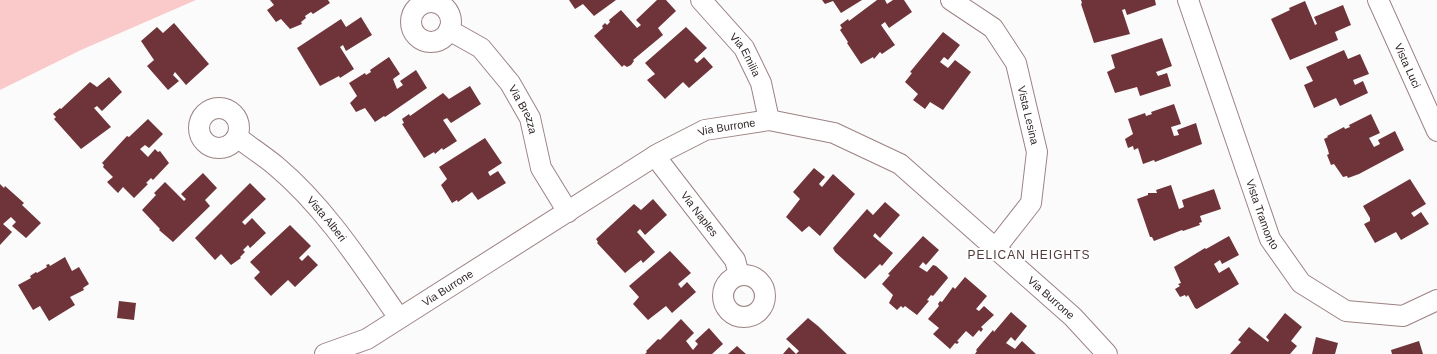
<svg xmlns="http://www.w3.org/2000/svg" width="1437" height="354" font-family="Helvetica,sans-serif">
	<rect width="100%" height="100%" fill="#fbfbfb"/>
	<polygon fill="#facacb" points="0,0 196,0 81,50 0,90"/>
	<g fill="#6e3439">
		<polygon points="270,0 328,0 330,3 313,14 311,12 305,16 306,18 301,22 302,24 290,29 281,19 276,22 267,10 274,5"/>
		<polygon points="569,0 616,0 594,16 583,4 575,9"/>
		<polygon points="657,0 666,0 676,11 658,28 663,35 633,60 634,61 631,65 627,67 624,65 622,67 594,36 603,28 602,26 605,23 607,25 610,22 609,20 621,10 637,28 641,25 636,20"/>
		<polygon points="822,0 862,0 841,13 833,1 825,4"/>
		<polygon points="877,0 885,0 887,4 893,0 904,0 912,12 889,28 885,22 881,25 895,45 882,54 880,52 874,59 873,57 861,64 847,43 848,42 840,30 842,28 840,25 848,19 849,21"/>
		<polygon points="1081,0 1155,0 1156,5 1127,15 1125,9 1122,10 1130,34 1094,43 1081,4 1082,3"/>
		<polygon points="1305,1 1315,25 1317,24 1314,17 1343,5 1351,25 1335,32 1338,40 1290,60 1271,19 1290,10 1289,8"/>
		<polygon points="361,17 372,35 346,51 343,45 340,47 354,69 340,78 339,76 320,86 297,48 341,19 346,27"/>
		<polygon points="174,23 209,64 186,85 175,72 173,75 179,81 168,90 147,66 154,60 141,41 157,27 163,33"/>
		<polygon points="686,27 707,48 694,60 697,63 704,57 713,67 689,88 683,82 665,99 647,80 655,74 645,63"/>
		<polygon points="943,32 960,45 948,60 944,57 940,62 948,68 955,60 971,72 943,110 930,102 925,109 913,100 918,94 905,82 912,73 910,72"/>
		<polygon points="1162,38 1172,66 1156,72 1158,76 1167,73 1171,86 1140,96 1137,87 1115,93 1107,72 1115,68 1111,55"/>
		<polygon points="1344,50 1348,59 1360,54 1369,74 1353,80 1355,85 1363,81 1368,93 1340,106 1336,98 1314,108 1304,85 1313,81 1306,67"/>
		<polygon points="389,57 400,74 393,79 397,89 403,85 400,81 416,70 427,88 385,117 384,116 375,122 365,108 356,112 350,103 357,96 349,83 365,73 366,75 371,72 370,70"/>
		<polygon points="109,77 122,92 102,111 97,106 94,108 111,127 81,149 54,119 56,117 53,114 60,108 61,109 90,82 97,87"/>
		<polygon points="470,86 481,104 451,123 447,118 443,120 457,141 443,150 442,148 435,154 434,152 424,158 402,124 404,123 402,119 409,114 410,116 443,93 449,99"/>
		<polygon points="1174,104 1181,124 1171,127 1174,136 1179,135 1177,130 1196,123 1202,144 1155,162 1154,160 1143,164 1138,148 1134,150 1133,146 1128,148 1125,139 1133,134 1128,119 1145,113 1146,116 1152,114 1151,112"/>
		<polygon points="1371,114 1380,133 1369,138 1374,147 1380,144 1378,140 1395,131 1404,150 1359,174 1348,178 1347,176 1343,177 1334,164 1331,165 1327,155 1329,154 1328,150 1324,139 1328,137 1327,136 1344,127 1345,129 1350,127 1349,125"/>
		<polygon points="148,119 163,134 149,148 145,145 140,149 148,157 155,149 158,152 160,151 169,163 153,180 151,178 146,183 148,184 134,198 123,187 118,193 107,182 113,177 103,167 104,165 102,163 127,136 129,137"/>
		<polygon points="485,138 502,163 488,172 490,176 498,171 506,183 478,200 472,192 458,202 457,200 452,203 441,185 447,179 439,167"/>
		<polygon points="814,168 825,177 819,184 822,187 833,174 855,194 820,236 809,226 802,232 786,217 800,199 793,192"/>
		<polygon points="203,173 217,188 205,200 210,206 173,242 159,230 160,229 142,210 156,195 154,193 165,182 184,201 186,199 181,194"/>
		<polygon points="1410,179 1426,204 1411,213 1414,217 1421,212 1429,224 1401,240 1396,232 1375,243 1364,224 1370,221 1370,218 1363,206"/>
		<polygon points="250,183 266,199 242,222 245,225 252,218 266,233 250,248 248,245 243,250 245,252 240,257 241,258 231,265 221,254 215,260 195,238"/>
		<polygon points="0,184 4,188 5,186 24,203 22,205 41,223 26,238 12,226 16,222 11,217 3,224 12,232 0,245"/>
		<polygon points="1171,185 1179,209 1184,207 1182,200 1214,189 1221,209 1200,216 1202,222 1199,223 1200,225 1183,231 1182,230 1154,241 1152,237 1150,237 1137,199 1148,195 1148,193 1157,193 1156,190"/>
		<polygon points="653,199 667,215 645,235 640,229 637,232 655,252 643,263 641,260 625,273 597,243 598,242 596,239 634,204 641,210"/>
		<polygon points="885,202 900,215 880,238 875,233 873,236 893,253 882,266 880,264 865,279 835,252 833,248 867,209 873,215"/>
		<polygon points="290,225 311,246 299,258 302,261 308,255 318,265 295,287 288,280 271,296 254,278 260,272 250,262"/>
		<polygon points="923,236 939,250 926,265 923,262 919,267 927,272 933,265 936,266 947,276 948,278 933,296 931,295 927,300 929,301 917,315 905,306 903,308 901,306 897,310 889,303 893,295 882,284 890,275 888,274"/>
		<polygon points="1229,236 1239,255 1222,264 1220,260 1214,264 1219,273 1229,267 1239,284 1197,309 1195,308 1188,295 1186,297 1185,295 1180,297 1175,289 1180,286 1178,284 1181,283 1174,267 1205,248 1206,249"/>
		<polygon points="670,251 691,273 678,284 681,288 687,282 696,292 672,313 666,306 648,320 633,304 639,297 629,286"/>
		<polygon points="65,257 72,271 79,267 89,284 83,288 84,290 70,297 75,305 49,321 40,306 33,310 18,285 31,278 30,276 36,272 37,273 47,267 46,265 49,264 50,266"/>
		<polygon points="965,277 987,296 976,309 979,311 984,306 994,315 981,327 983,329 981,332 979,330 973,337 966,331 957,341 959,342 957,344 955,343 950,349 933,334 939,328 928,319 939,306 938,304 940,301 942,302 953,287 955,289"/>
		<polygon points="119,301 136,303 134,320 117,318"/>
		<polygon points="1011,312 1027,326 1015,341 1011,337 1006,343 1015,349 1022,341 1036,354 975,354 977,351 976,350 993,330 994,332"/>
		<polygon points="1285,313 1302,327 1291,341 1297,346 1290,354 1230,354 1241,342 1238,340 1249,327 1268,342 1269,340 1266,337"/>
		<polygon points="808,318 818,326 847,354 783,354 789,347 796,354 799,351 786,339"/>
		<polygon points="681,319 694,333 686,341 693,350 698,344 695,341 709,328 723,344 712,354 645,354 647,352 646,351 658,339 660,340"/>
		<polygon points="1316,337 1338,343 1335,354 1312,354"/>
		<polygon points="1419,341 1423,354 1392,354 1391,350"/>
		<polygon points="737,346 746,354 728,354"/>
	</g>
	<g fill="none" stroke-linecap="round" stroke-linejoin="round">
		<g stroke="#9c8283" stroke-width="22">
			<g id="minor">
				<path id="s1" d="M701 0 744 48 761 83 769 120"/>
				<path id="s2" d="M951 0 993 28 1016 63 1037 152 1031 203 995 249"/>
				<path id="s3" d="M1188 0 1270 239 1301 283 1346 311 1403 316 1437 300"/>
				<path id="s4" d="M1378 0 1437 131"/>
				<circle cx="431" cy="22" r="20"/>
				<path id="s5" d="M449 30 481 48 510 83 530 118 541 168 568 212"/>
				<circle cx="219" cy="128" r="20"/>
				<path id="s6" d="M237 137C250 147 264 156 276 166 326 208 362 265 399 318"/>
				<path id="s7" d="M655 156 735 260 739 275"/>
				<circle cx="744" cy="296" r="21"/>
				<path id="s8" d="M325 354 367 339 658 154 705 130 769 120 834 133 900 164 1073 317 1107 354"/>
			</g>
		</g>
		<use href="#minor" stroke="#fff" stroke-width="20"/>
	</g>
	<g text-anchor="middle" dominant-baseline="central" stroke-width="4" stroke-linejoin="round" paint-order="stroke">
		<g font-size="11" fill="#312727" stroke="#fff">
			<text stroke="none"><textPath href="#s1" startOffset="71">Via Emilia</textPath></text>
			<text stroke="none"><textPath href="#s4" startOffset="72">Vista Luci</textPath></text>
			<text stroke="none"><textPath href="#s5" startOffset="112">Via Brezza</textPath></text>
			<text stroke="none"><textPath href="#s2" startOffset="146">Vista Lesina</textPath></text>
			<text stroke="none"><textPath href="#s8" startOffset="464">Via Burrone</textPath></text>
			<text stroke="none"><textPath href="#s7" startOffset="73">Via Naples</textPath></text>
			<text stroke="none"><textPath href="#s3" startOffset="227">Vista Tramonto</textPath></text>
			<text stroke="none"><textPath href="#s6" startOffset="122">Vista Alberi</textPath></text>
			<text stroke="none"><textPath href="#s8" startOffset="140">Via Burrone</textPath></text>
			<text stroke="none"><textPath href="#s8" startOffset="848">Via Burrone</textPath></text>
		</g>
		<g font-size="12" letter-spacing="1" fill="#523b3c" stroke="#fff">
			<text x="1029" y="255">PELICAN HEIGHTS</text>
		</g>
	</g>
</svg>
